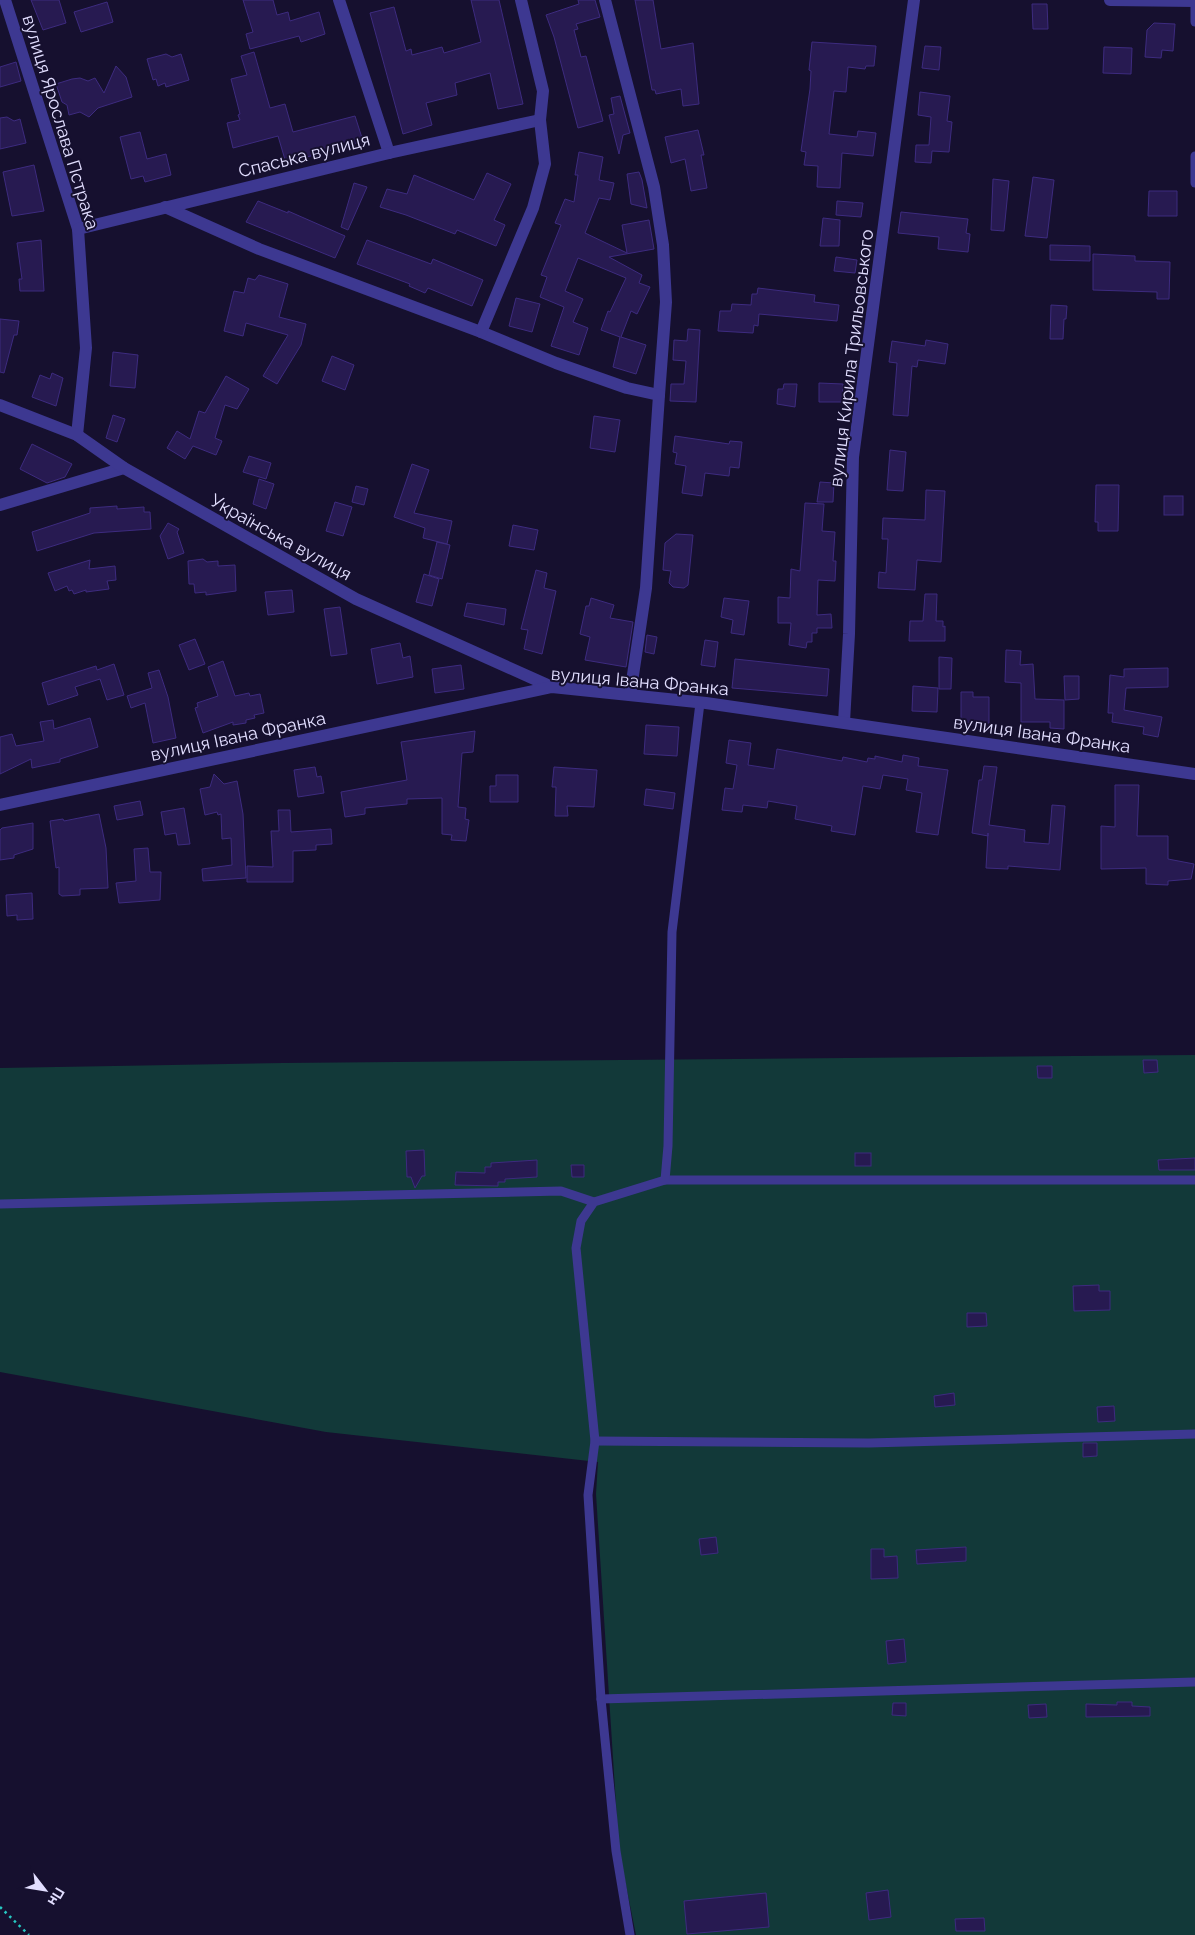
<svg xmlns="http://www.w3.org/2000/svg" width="1195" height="1935" font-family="Raleway,sans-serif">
	<rect width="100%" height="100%" fill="#16102f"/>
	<polygon fill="#123939" points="1195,1055 1195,1935 636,1935 619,1851 596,1494 598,1462 326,1432 0,1372 0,1068 283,1063"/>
	<g fill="#271a51" stroke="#3d2b7f">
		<polygon points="31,0 59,0 66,23 43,30"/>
		<polygon points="243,0 273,0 277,15 288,12 290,21 319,12 325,34 301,42 299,36 250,49 246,34 253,32"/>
		<polygon points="471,0 499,0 523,104 498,109 490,73 455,83 457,95 426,103 432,125 403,134 370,13 394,7 406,51 411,49 412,55 442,47 444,53 481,42"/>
		<polygon points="578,0 595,0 600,17 576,24 578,29 574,30 581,57 586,56 603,121 578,128 554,37 546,15 579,4"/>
		<polygon points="635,0 653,0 661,49 693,43 699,104 683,106 681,89 656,94 655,90 652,90"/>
		<polygon points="107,2 113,22 81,32 74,12"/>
		<polygon points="1032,4 1047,4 1048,29 1033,29"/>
		<polygon points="1154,23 1175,24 1173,51 1162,50 1161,58 1145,57 1147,30"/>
		<polygon points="812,42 876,46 874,66 866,66 865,69 848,67 846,92 834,91 829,134 857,137 858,131 876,133 873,156 842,153 840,188 817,187 818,166 804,165 806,152 801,151 810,89 811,71 809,70"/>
		<polygon points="925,46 941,47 939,70 922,68"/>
		<polygon points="1104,47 1132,48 1131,74 1103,73"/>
		<polygon points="254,52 270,108 285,104 293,132 355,116 363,141 286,163 278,136 233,148 227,123 240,120 238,115 240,114 231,79 247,75 241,56"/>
		<polygon points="166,54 172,57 181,54 189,80 166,87 165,83 158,86 156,79 153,80 147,59"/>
		<polygon points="16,62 21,81 0,87 0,67"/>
		<polygon points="116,66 126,77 132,97 98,108 89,117 80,112 69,115 67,105 62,102 56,84 72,79 80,78 88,81 95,78 104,93"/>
		<polygon points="920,92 950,96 947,121 952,122 949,152 932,151 931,163 915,162 916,145 929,145 931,117 918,115"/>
		<polygon points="620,96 630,133 623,135 619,154 609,115 614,114 611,98"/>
		<polygon points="7,117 14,121 20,119 26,143 0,149 0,118"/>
		<polygon points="698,130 704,155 701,155 707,188 691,191 685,159 671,163 665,137"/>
		<polygon points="140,132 147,159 166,154 171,175 145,182 143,176 131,179 120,137"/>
		<polygon points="579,152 603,157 599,180 614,183 610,200 599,198 585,233 627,253 622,225 649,220 654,249 609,257 642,275 639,283 650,287 637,314 631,311 621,337 646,345 636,374 613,367 620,337 601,330 608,311 610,312 626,278 578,258 565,291 583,299 573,322 588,328 579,355 551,346 564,307 540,297 547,277 541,275 561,225 555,223 565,199 574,202 578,175 575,175"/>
		<polygon points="34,165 44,211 12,216 3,172"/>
		<polygon points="639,172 642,180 647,208 631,204 627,174"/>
		<polygon points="487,173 511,184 494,220 505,225 496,246 457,230 455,234 406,215 380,207 387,189 407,194 414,175 474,200"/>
		<polygon points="1033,177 1054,180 1047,238 1025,236"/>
		<polygon points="993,179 1009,181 1004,231 991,230"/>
		<polygon points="354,183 367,187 348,230 341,227"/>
		<polygon points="1149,191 1177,191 1177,216 1148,216"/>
		<polygon points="258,201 288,213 288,211 345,236 335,258 246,222"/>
		<polygon points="837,201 863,203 861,217 836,215"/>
		<polygon points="901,212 968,219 966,233 970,234 968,252 938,249 939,237 898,233"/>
		<polygon points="823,218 840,220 839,246 820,246"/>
		<polygon points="41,240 44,291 20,291 19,279 22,279 17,243"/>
		<polygon points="367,240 431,264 433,259 483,280 472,306 428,288 425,293 409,286 410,284 357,264"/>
		<polygon points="1050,245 1090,246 1090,261 1050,260"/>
		<polygon points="1093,254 1135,256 1135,261 1170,262 1169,299 1157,299 1157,292 1093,290"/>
		<polygon points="836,257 857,260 855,273 834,271"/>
		<polygon points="259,275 288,284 279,317 306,324 301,345 277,384 263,376 288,335 246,323 243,336 224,331 234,291 244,293 248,278 255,280"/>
		<polygon points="758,288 815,295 814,302 839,305 837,321 759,314 758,326 754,325 753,333 718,331 720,311 731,311 732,304 751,305 752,294 757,294"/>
		<polygon points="516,298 540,304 532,332 509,326"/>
		<polygon points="1051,305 1067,306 1066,319 1064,319 1063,339 1050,339"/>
		<polygon points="0,319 19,321 17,335 14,335 4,373 0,372"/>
		<polygon points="688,329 700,330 696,402 670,401 671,384 684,384 686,361 673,360 674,340 687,341"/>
		<polygon points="926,340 948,344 945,364 918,360 917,367 912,366 908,416 893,415 897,363 889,362 892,341 925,346"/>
		<polygon points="113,352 138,355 135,388 110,386"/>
		<polygon points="332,356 354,365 345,390 322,381"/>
		<polygon points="52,373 63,378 56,406 32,397 40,375 50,379"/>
		<polygon points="226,376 249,389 237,409 225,405 215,438 222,441 216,455 193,446 185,459 167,448 177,431 190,439 199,411 205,413"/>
		<polygon points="819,383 843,384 842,402 819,402"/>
		<polygon points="784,384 797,384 795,407 777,404 778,389 783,389"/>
		<polygon points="113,415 125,419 117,442 106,438"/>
		<polygon points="594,416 620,420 615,452 590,448"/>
		<polygon points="675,436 729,444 730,441 742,442 739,468 730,467 729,476 705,473 702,496 682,493 686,466 675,464 677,453 673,452"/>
		<polygon points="32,444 72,464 65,477 47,483 20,469"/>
		<polygon points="890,450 906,452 903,491 887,490"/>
		<polygon points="249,456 271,463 266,479 243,472"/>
		<polygon points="412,464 429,470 414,513 452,521 447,544 423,538 425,528 394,517"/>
		<polygon points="259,479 274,484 266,509 253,504"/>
		<polygon points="820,482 834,483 833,502 817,502"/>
		<polygon points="1096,485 1119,485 1118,531 1098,531 1098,522 1095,522"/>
		<polygon points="356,486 368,489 364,505 352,502"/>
		<polygon points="926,490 945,491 941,562 917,560 915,590 878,588 879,572 886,573 888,539 882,539 883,518 925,520"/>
		<rect x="1164" y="496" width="19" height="19"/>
		<polygon points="335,502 352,507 343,536 326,531"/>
		<polygon points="805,503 824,504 822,531 835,532 833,561 836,561 835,581 818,580 817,615 831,614 832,628 817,628 817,633 812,633 812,642 807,642 806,648 789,645 791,623 778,623 778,597 790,598 791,569 800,571"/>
		<polygon points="117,506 117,509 144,507 144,512 150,512 151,529 94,533 37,551 32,532 90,513 90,508"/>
		<polygon points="168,523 179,529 177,532 184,553 168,559 160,536"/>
		<polygon points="513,525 538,530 534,550 509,546"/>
		<polygon points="676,534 693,535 688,585 684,588 673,587 669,583 671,571 663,570 665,543"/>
		<polygon points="437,542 450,545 442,579 429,575"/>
		<polygon points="203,559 207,562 218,561 218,566 235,565 236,591 206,595 206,592 195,593 194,584 189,584 188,561"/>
		<polygon points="90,560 89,569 115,566 116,580 107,581 109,589 86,592 86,590 74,594 72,590 69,591 67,586 55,591 48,573"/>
		<polygon points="536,570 547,573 544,588 556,591 542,654 524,649 528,630 521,629"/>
		<polygon points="424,574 439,579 432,606 416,602"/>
		<polygon points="292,590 294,612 268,615 265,592"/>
		<polygon points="925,594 937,594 936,621 943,621 943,627 945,626 945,641 909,641 910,621 923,621"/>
		<polygon points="591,598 614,605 610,618 633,622 626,667 585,660 590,637 580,634 586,606 589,606"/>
		<polygon points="724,598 749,601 744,635 731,633 733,620 721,617"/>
		<polygon points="467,603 506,609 504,625 464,616"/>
		<polygon points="340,607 347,654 331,656 324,609"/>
		<polygon points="647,635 657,637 654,654 645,652"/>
		<polygon points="195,639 205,664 189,670 179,645"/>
		<polygon points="705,640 718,642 715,667 701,665"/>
		<polygon points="400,643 403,658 410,656 413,677 377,684 371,649"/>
		<polygon points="1006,650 1021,651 1020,665 1033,664 1035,699 1064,700 1064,729 1050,728 1050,722 1021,722 1021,683 1005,682"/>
		<polygon points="939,657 952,658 951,689 939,689"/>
		<polygon points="735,659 829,669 827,696 732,688"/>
		<polygon points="223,661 235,696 249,693 250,696 260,694 264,713 254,715 255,718 246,720 246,723 233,725 233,722 203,733 195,708 198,707 197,703 218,696 208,667"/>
		<polygon points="114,664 124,695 107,700 100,679 75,687 78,695 48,705 42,683 96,666 97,670"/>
		<polygon points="461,665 464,689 435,693 432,669"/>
		<polygon points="1168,668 1168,687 1126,688 1124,710 1162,717 1158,737 1143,734 1144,727 1112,722 1113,713 1108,713 1110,675 1124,677 1124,669"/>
		<polygon points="159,670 168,697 176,738 153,743 145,703 131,708 127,696 152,688 148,673"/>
		<polygon points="1064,676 1079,676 1079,699 1065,700"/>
		<polygon points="913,686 938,688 937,712 912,711"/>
		<polygon points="961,692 973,692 973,697 989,697 989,723 961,723"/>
		<polygon points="90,718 98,747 60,759 60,762 32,768 31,759 0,774 0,737 12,734 16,746 44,741 40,722 53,720 54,729"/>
		<polygon points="646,725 679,727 677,756 644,754"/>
		<polygon points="475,731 473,752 462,753 458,807 466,808 465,819 469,820 466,841 451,840 452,835 442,834 442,798 407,799 407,804 365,808 365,814 345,817 341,792 407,780 401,742"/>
		<polygon points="729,740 751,743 748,765 774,769 777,749 842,761 843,757 867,762 868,758 875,759 875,756 902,762 903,755 919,758 918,766 948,770 938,835 916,832 922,793 906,790 908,779 883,775 880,789 863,786 855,835 831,831 832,826 795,819 797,806 768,801 767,808 743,805 742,812 722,810 725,788 733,789 737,765 726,763"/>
		<polygon points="984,766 997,767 989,825 1025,830 1024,842 1049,844 1052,805 1065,806 1060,870 1008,866 1008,869 986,868 988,833 988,836 972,833 979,780 982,780"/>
		<polygon points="315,767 317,777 321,776 324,793 298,797 294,770"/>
		<polygon points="554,767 597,770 594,807 567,806 568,816 555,816 556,787 552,787"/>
		<polygon points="214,774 224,784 237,781 243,814 246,878 203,881 202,869 232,865 231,838 222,839 221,814 218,815 217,812 205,815 200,789 210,787"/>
		<polygon points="496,775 518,775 518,802 490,802 490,786 496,786"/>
		<polygon points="1115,785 1139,785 1137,836 1168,836 1168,859 1194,864 1191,879 1168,881 1168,885 1146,884 1146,868 1101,869 1101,826 1115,827"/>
		<polygon points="646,789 675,793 673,809 644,805"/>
		<polygon points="140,801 143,815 117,820 114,806"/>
		<polygon points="184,808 190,844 178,845 176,833 165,835 161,812"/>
		<polygon points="278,810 290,810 291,832 331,829 332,844 316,845 316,850 293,851 293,882 247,882 247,866 273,867 271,831 279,831"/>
		<polygon points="99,814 106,848 108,888 80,889 80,895 62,896 59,894 59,867 56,868 50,821 63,819 64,821"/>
		<polygon points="33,823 33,849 14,855 14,858 0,860 0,830 2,828"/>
		<polygon points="148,848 150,872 161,872 160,900 119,903 116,883 136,881 134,849"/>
		<polygon points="32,893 33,919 17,920 17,915 7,916 6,895"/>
		<polygon points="1143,1060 1157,1060 1158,1072 1144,1073"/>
		<polygon points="1037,1066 1052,1066 1052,1078 1038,1078"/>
		<polygon points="424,1150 425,1176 422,1176 415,1188 411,1177 407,1177 406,1151"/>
		<rect x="855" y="1153" width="16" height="13"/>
		<polygon points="1195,1158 1195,1170 1159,1170 1158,1160"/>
		<polygon points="537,1160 537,1177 505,1179 505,1182 498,1182 498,1186 455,1185 456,1172 485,1173 485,1167 491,1167 491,1163"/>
		<polygon points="571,1165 584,1165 584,1177 572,1177"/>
		<polygon points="1099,1285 1099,1291 1110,1291 1110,1310 1074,1311 1073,1286"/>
		<polygon points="967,1313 986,1313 987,1326 967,1327"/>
		<polygon points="954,1393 955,1405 935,1407 934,1396"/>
		<polygon points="1114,1406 1115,1421 1098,1422 1097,1407"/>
		<polygon points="1083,1443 1097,1443 1097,1456 1083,1457"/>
		<polygon points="716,1537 718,1553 701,1555 699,1539"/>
		<polygon points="966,1547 966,1561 917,1564 916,1550"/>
		<polygon points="871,1549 884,1549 884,1557 897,1556 898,1578 871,1579"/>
		<polygon points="904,1639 906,1662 888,1664 886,1641"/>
		<polygon points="1117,1702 1132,1702 1132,1706 1150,1707 1150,1716 1086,1717 1086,1704 1117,1705"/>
		<polygon points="893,1703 906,1703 906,1716 892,1715"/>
		<polygon points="1046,1704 1047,1717 1029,1718 1028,1705"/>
		<polygon points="888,1890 891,1917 869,1920 866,1893"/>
		<polygon points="766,1893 769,1927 687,1934 684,1901"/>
		<polygon points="984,1918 985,1931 956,1931 955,1919"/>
	</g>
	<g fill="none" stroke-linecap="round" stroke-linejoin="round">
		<polyline stroke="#27c9c3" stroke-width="2.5" stroke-dasharray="2.5 4" stroke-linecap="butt" points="0,1907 29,1935"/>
		<g stroke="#3d3891" stroke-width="9">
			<polyline points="1195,1 1195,22"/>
			<polyline points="1195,156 1195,183"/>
			<polyline points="665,1180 1195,1180"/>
			<polyline points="0,1204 561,1191 594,1202"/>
			<polyline points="595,1441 869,1443 1195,1434"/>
			<polyline points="601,1699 1195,1682"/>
			<polyline points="630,1935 616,1851 601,1699 588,1495 595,1441 576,1248 581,1221 594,1202 665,1180 668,1146 672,932 700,703"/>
		</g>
		<g stroke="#3d3891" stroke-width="12">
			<polyline points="5,0 78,229 86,348 77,435"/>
			<polyline points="339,0 389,153"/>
			<polyline points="605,0 654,187 663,245 666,302 659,395"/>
			<polyline points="1110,0 1195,1"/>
			<polyline points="165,207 259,249 481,332 556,363 627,388 659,395 646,588 630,695"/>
			<polyline points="78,229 389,153 540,120"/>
			<polyline points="481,332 533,208 545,164 540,120 543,91 521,0"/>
			<polyline points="0,505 124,468"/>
			<polyline points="844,722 849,634 853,457 914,0"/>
		</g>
		<g stroke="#3d3891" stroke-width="12">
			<polyline points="0,405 77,435 124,468 356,599 552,687"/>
			<polyline points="0,805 552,687 706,703 1195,774"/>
		</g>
	</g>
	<g text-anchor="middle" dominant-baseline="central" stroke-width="4" stroke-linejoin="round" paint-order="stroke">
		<g font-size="18" fill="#e2deff" stroke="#16102f">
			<text transform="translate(61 122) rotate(73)">вулиця Ярослава Пстрака</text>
			<text transform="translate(304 155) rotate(-14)">Спаська вулиця</text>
			<text transform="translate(851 358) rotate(-83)">вулиця Кирила Трильовського</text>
			<text transform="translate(281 537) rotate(29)">Українська вулиця</text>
			<text transform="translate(640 681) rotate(5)">вулиця Івана Франка</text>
			<text transform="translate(1042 734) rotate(8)">вулиця Івана Франка</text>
			<text transform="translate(238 736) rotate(-12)">вулиця Івана Франка</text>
		</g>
	</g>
	<g transform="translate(45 1890) rotate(121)" stroke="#16102f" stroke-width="4" paint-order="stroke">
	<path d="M0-4L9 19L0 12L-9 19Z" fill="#e2deff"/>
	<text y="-8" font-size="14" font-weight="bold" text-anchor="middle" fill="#e2deff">Пн</text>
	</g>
</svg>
